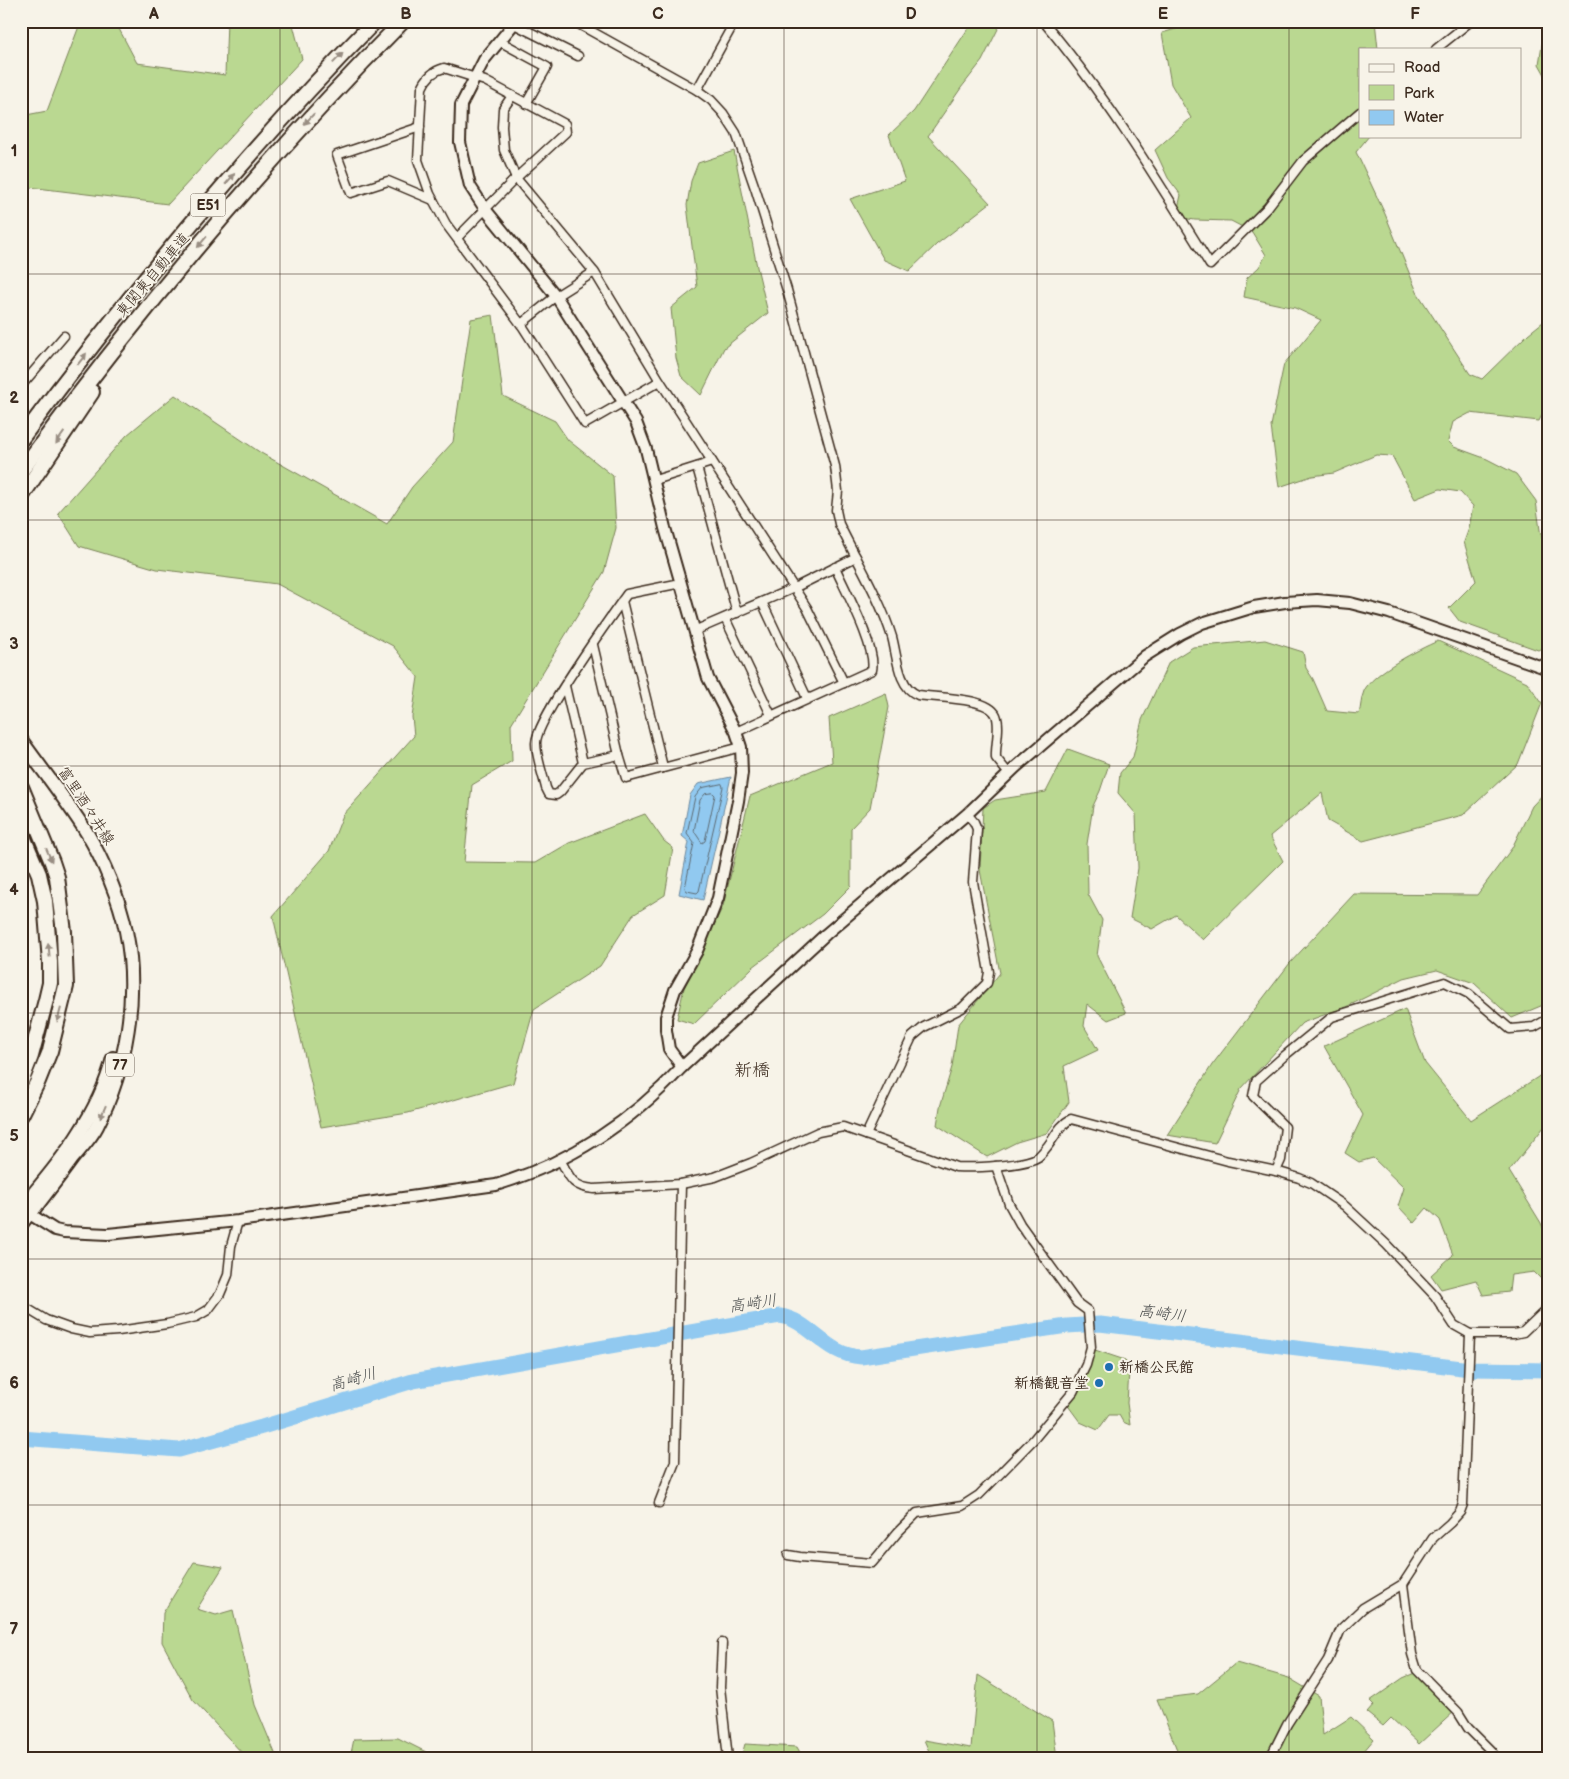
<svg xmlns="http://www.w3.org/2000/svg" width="1569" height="1779" font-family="'Balsamiq Sans','Klee One',sans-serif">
	<rect width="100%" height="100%" fill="#f7f3e8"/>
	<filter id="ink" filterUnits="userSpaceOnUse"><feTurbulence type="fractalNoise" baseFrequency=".02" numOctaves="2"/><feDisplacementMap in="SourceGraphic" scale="10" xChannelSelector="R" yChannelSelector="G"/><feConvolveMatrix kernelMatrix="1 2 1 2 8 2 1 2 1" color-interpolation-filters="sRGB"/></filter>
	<g filter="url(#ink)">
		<g fill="#bad891" stroke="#7a8158">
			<polygon points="81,21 118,21 118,27 137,63 225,75 227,21 292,21 302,59 168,204 21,186 21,116 47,111"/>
			<polygon points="973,21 1002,21 982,61 961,88 928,136 990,203 937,244 909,271 884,260 850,199 905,181 889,135 914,111"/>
			<polygon points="1203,21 1375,21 1378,49 1360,49 1360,136 1369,136 1356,152 1385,214 1417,292 1470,374 1482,379 1528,334 1548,318 1548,403 1539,421 1470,413 1453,422 1448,441 1454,447 1487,459 1516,474 1536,501 1540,530 1548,561 1548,645 1538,650 1460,622 1449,608 1476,581 1464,542 1469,528 1473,506 1460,492 1440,489 1415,499 1392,456 1376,455 1334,473 1312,476 1279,487 1271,426 1284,364 1321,320 1295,308 1244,297 1247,278 1259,267 1266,255 1252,232 1231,221 1195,220 1176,217 1181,195 1168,178 1155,150 1191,118 1171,84 1162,33"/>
			<polygon points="1546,21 1548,21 1548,80 1539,64"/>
			<polygon points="734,151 757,267 768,313 724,348 701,395 681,376 676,358 671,308 697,287 687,205 691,181 698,163"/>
			<polygon points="493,315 503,396 555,421 568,440 613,476 616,528 604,572 511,724 512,761 472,785 464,862 535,863 569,843 645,814 664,841 673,848 665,895 633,915 600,966 534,1009 513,1083 408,1113 321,1127 273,916 329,851 343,815 414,736 412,717 418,677 393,646 277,584 157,569 79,546 58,513 127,435 175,395 261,453 387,524 412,487 453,442 471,319"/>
			<path d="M1265 640 1303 652 1306 668 1313 679 1327 711 1359 714C1361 707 1361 698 1364 691 1372 673 1419 649 1438 641L1527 682 1542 703 1518 764 1463 815 1363 841 1328 821 1322 793 1270 836 1283 861 1203 940 1176 915 1152 929 1130 918 1138 868 1136 814 1118 793 1120 773 1133 757 1142 720 1169 662 1193 647Z"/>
			<polygon points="886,693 889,707 870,808 851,828 851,886 823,914 753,967 694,1024 677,1019 684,988 723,906 750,796 832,762 829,718"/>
			<polygon points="1068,749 1109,764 1100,791 1093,806 1087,844 1088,894 1102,920 1097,956 1126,1013 1108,1020 1087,1004 1084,1026 1098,1050 1064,1066 1069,1102 1047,1133 1017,1142 987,1157 937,1125 940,1107 952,1067 958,1025 1000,973 980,870 983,808 995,800 1046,792"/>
			<polygon points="1548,789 1548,1003 1512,1018 1474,983 1437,970 1404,978 1348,1006 1302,1023 1241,1089 1215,1143 1167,1135 1212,1065 1290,963 1354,894 1477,895 1512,848 1532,806"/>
			<polygon points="1405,1009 1425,1063 1471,1120 1538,1077 1548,1068 1548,1122 1509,1171 1541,1223 1548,1239 1548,1286 1534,1272 1511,1275 1509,1292 1483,1295 1476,1280 1441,1289 1431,1275 1453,1255 1440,1220 1427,1208 1414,1223 1398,1206 1404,1188 1373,1158 1359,1162 1345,1153 1363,1115 1324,1046"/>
			<polygon points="1092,1349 1125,1360 1129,1371 1127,1403 1130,1425 1123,1422 1119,1415 1109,1415 1098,1430 1080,1422 1066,1403"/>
			<polygon points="194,1562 223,1567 197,1609 216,1615 233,1610 255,1705 277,1758 247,1758 243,1754 193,1700 162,1642 163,1613"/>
			<polygon points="1236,1663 1289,1678 1319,1696 1323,1735 1351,1717 1374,1739 1358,1758 1188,1758 1179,1755 1157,1699 1198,1694"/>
			<polygon points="1417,1672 1456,1710 1419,1744 1391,1718 1383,1726 1367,1713 1374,1705 1370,1701 1403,1678"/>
			<polygon points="978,1675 1052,1721 1057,1758 932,1758 924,1740 971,1748"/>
			<polygon points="398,1738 426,1752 425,1758 350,1758 354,1739"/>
			<polygon points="745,1744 797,1747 803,1758 741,1758"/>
		</g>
		<polygon fill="#91c9f0" stroke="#6f899c" points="731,777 703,900 679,894 689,842 682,836 690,795 698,784"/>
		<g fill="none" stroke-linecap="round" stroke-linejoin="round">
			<g stroke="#5d6a72" stroke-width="1">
				<polygon points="722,784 723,787 699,891 697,893 687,891 685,888 694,843 687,833 695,797 702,788"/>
				<polygon points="713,793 715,795 705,841 702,843 694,831 700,800 705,794"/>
			</g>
			<polyline stroke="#6f899c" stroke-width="2.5" points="1546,1758 1548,1746"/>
			<path stroke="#91c9f0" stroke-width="15" d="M21 1438 179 1450 262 1427 413 1381 780 1316C810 1320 825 1355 861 1357L1067 1326 1100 1324 1470 1369 1548 1370"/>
			<g stroke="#3b2a1e" stroke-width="11">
				<g id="minor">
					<path d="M573 21 697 90 711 100 723 113 736 133 756 191 787 290 835 466 838 491 836 510 839 524C857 561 880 598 892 637 897 655 898 688 918 695 935 698 988 697 996 715 1001 727 995 745 996 758L1009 774"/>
					<path d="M1043 21C1107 97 1158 181 1210 265L1267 208 1303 161 1360 112"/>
					<polyline points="514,24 578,56"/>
					<polyline points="499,41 547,67 526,104"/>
					<polyline points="1436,49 1471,21"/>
					<polyline points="697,90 735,21"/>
					<polyline points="512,96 503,109 502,127 504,150 516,178 595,273 660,381 807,608 844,683"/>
					<polyline points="420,127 337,155 351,193 388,181 433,200"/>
					<path d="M457 238 516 178 566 132 565 124 485 81 444 68C433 71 426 78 422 88L418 160 430 194 446 224 523 327 585 424 660 381"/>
					<polyline points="521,324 556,296 594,272"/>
					<polyline points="21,386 64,336"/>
					<polyline points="697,467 737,613"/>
					<polyline points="655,480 712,462"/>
					<path d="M681 583 627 594C610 618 536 720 536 743 536 756 543 775 546 788L549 794 556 795 560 792 583 763 619 755 626 778 741 747"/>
					<polyline points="622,601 663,767"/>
					<polyline points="762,602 807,698"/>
					<polyline points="725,618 771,715"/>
					<polyline points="694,631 794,588 856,557"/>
					<polyline points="593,645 619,755"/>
					<polyline points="565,686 583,763"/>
					<path d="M736 732 872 670C877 648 845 590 835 567"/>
					<polyline points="866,1135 912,1037 924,1027 962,1008 987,983 989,972 973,882 977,829 974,822 967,814"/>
					<path d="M561 1161C570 1178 572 1187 594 1189L681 1184 715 1177 751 1163 818 1132 843 1127 956 1167C973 1168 1024 1166 1038 1157 1040 1155 1044 1151 1046 1148 1054 1139 1059 1125 1071 1119L1228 1161 1276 1171 1299 1178 1311 1183 1345 1206 1386 1244 1435 1296 1454 1325 1470 1334H1514L1523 1332 1548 1308"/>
					<polyline points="1276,1171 1281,1160 1285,1127 1253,1096 1256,1081 1283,1057 1332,1017 1445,982 1469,994 1510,1029 1534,1027 1548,1019"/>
					<polyline points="21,1305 46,1320 71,1329 90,1333 118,1331 167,1324 196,1317 208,1310 220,1294 228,1275 231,1246 238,1221"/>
					<polyline points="659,1503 675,1462 681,1184"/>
					<polyline points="788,1555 800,1557 872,1563 898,1532 917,1513 962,1506 979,1495 1034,1439 1073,1392 1086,1365 1091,1347 1088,1311 1077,1303 1020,1224 1009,1204 996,1166"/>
					<polyline points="1403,1584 1412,1654 1417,1670 1458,1712 1468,1728 1492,1752 1495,1758"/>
					<polyline points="722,1643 720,1687 728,1758"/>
					<polyline points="1270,1758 1287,1724 1328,1660 1341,1629 1363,1608 1403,1584 1433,1538 1450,1523 1460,1512 1463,1504 1470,1334"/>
				</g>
			</g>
			<g stroke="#3b2a1e" stroke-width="14">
				<g id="tertiary">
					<polyline points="516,21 484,60 461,105 460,142 470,186 485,209 556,296 636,422 646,449 665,528 708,678 736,732 741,747 742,773 738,801 718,898 697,951 675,990 666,1017 666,1030 669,1049 682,1067"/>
					<path d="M25 1211 55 1230 64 1232 108 1234 238 1221 496 1185C569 1163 630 1123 682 1067L826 934 967 814 1016 767 1145 656 1180 634 1202 623 1254 607 1285 602 1317 600 1350 603 1389 613 1548 669"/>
					<polyline points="21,1226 31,1213"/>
				</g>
			</g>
			<g stroke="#3b2a1e" stroke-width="16">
				<g id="primary">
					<path d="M21 740C43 771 67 801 87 833 103 860 120 900 126 931 139 994 127 1068 97 1126 91 1138 81 1148 72 1159 59 1177 45 1195 31 1213"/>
					<path d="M21 1208C59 1164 99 1115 113 1058"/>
				</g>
			</g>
			<g stroke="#3b2a1e" stroke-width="18">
				<g id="motorway">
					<path d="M21 439C130 293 247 151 375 21"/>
					<path d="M21 471C138 313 264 161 403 21"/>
					<polyline points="21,497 92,392"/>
					<polyline points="21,787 52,862 57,877 64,932 66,986 50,1051 38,1081 21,1115"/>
					<polyline points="21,832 39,874 45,901 50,962 50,983 46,1000 31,1056 21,1082"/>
					<polyline points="21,1194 27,1200"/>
				</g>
			</g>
			<use href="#minor" stroke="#f7f3e8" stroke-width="8"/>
			<use href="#tertiary" stroke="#f7f3e8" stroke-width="10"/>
			<use href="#primary" stroke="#f7f3e8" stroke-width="12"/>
			<use href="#motorway" stroke="#f7f3e8" stroke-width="14"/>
		</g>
		<defs><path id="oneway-solid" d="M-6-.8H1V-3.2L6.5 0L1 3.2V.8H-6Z" transform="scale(1.25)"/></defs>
		<g fill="#998e83">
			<use href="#oneway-solid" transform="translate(338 58) rotate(-46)"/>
			<use href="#oneway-solid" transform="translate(309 119) rotate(133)"/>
			<use href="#oneway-solid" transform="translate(230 179) rotate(-49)"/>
			<use href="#oneway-solid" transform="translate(202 242) rotate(130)"/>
			<use href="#oneway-solid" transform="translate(82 359) rotate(-52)"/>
			<use href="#oneway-solid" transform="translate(60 438) rotate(125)"/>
			<use href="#oneway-solid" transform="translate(49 855) rotate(67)"/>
			<use href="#oneway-solid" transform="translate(49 950) rotate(-95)"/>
			<use href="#oneway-solid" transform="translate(59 1015) rotate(105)"/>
			<use href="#oneway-solid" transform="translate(103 1112) rotate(113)"/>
		</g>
	</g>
	<path fill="none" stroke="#3b2a1e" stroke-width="1" stroke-opacity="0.55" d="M280 21V1758M532 21V1758M784 21V1758M1037 21V1758M1289 21V1758M21 274H1548M21 520H1548M21 766H1548M21 1013H1548M21 1259H1548M21 1505H1548"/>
	<g fill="#1f6fb2" stroke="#f7f3e8" stroke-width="2">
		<circle cx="1109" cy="1367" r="5"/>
		<circle cx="1099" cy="1383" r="5"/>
	</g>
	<g text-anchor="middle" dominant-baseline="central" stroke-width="4" stroke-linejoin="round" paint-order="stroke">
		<g fill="#f7f3e8" stroke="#73665b" stroke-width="1">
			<rect x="190.5" y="193.5" width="35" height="23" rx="4"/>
			<rect x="106" y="1053.5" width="28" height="23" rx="4"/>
		</g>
		<g font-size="14" font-weight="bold" fill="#3b2a1e">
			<text x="208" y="205">E51</text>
			<text x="120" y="1065">77</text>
		</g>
		<g font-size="15" fill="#3b2a1e" stroke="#f7f3e8">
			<text transform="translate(153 275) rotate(-50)">東関東自動車道</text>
			<text transform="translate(86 806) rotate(57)">富里酒々井線</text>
		</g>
		<g font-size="15" font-weight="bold" fill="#3b2a1e" stroke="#f7f3e8" text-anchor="start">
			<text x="1119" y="1367">新橋公民館</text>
			<text x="1089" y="1383" text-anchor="end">新橋観音堂</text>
		</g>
		<g font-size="16" font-style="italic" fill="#505252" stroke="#f7f3e8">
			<text transform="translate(753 1304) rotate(-8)">高崎川</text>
			<text transform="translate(1162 1314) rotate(7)">高崎川</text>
			<text transform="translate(353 1380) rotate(-16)">高崎川</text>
		</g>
		<g font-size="18" fill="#3b2a1e" stroke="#f7f3e8">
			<text x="752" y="1070">新橋</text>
		</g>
	</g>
	<rect width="1569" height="1779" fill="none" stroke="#f7f3e8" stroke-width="55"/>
	<rect x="1359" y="48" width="162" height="90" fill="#f7f3e8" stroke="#aca397"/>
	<rect x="1369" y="64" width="25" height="8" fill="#f7f3e8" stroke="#aca397"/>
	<text x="1404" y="72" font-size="15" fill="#3b2a1e">Road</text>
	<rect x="1369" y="85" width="25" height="15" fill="#bad891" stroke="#aca397"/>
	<text x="1404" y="98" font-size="15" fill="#3b2a1e">Park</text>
	<rect x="1369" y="110" width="25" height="15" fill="#91c9f0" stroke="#aca397"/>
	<text x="1404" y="122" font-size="15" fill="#3b2a1e">Water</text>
	<rect x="28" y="28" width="1514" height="1724" fill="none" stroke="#3b2a1e" stroke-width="2"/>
	<g font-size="16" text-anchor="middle" font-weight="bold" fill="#3b2a1e">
		<text x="154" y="19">A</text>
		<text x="406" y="19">B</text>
		<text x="658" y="19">C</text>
		<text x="911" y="19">D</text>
		<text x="1163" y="19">E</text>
		<text x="1415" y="19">F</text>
		<text x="14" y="156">1</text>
		<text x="14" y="403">2</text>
		<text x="14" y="649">3</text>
		<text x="14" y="895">4</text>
		<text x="14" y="1141">5</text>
		<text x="14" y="1388">6</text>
		<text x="14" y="1634">7</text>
	</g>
</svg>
